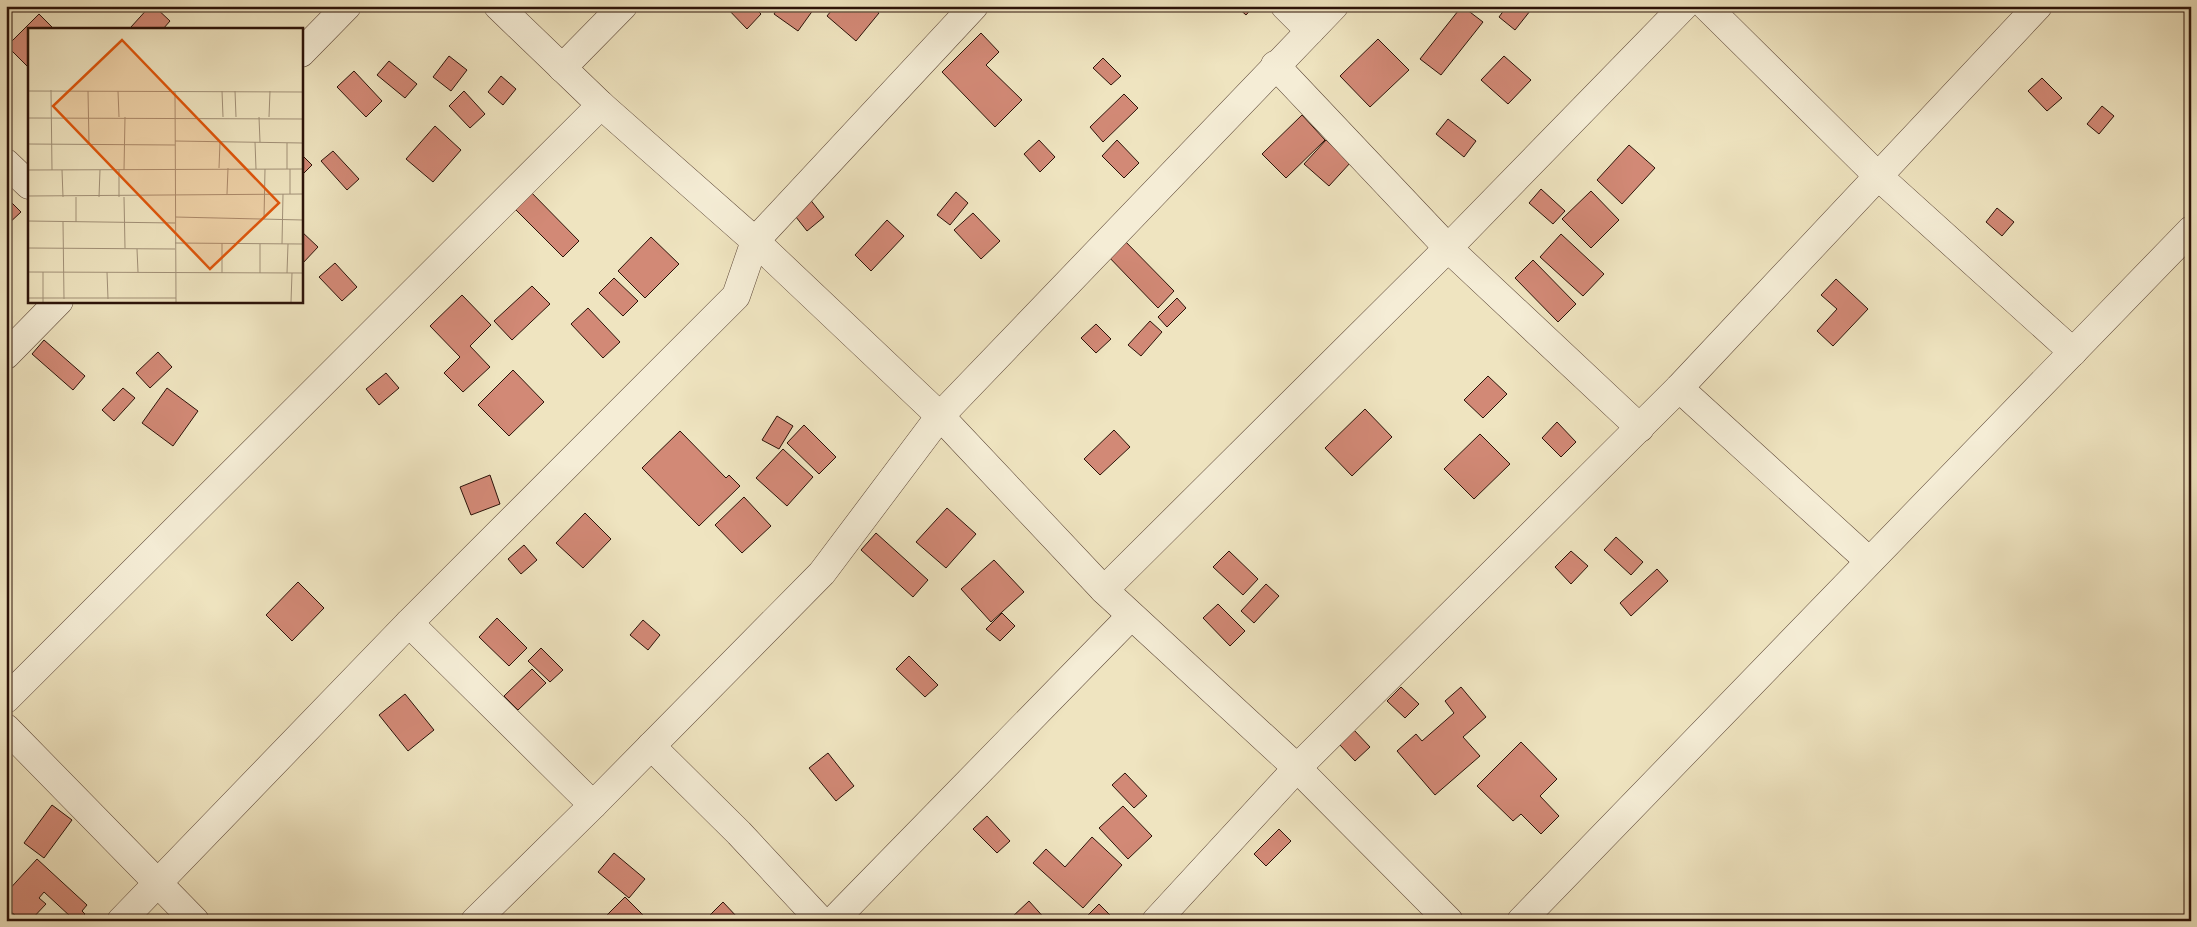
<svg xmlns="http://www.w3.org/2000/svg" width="2197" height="927" font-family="Alegreya,serif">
	<rect width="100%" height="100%" fill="#efe4c0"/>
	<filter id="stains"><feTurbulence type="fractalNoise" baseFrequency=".004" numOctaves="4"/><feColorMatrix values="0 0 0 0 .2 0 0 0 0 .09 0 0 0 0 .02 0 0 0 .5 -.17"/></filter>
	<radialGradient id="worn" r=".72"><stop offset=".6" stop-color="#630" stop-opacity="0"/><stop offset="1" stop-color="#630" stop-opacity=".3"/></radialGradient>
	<g fill="#d28976" stroke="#2c1309">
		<polygon points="150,6 154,6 170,21 163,29 134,29 131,27"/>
		<polygon points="725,6 753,6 761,14 747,29"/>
		<polygon points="779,6 816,6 798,31 774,14"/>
		<polygon points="835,6 870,6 879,13 856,41 827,16"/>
		<polygon points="1236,6 1254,6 1246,15"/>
		<polygon points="1462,6 1483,22 1441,75 1420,59"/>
		<polygon points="1507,6 1534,6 1515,30 1499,17"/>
		<polygon points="39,14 54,29 29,29 29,68 7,46"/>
		<polygon points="981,33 999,52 986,65 1022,100 995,127 942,72"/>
		<polygon points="1378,39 1409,70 1370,107 1340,76"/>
		<polygon points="449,56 467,70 451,91 433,77"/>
		<polygon points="1504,56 1531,80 1508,104 1481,80"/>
		<polygon points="1103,58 1121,76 1111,85 1093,68"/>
		<polygon points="389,61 417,84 405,98 377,75"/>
		<polygon points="354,71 382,101 366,117 337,87"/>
		<polygon points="501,76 516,89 503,105 488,92"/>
		<polygon points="2042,78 2062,98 2047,111 2028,91"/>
		<polygon points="464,91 485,114 470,128 449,106"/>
		<polygon points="1124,94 1138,108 1103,142 1090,127"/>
		<polygon points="2102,106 2114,116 2099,134 2087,124"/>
		<polygon points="1302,115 1325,140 1286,178 1262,154"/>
		<polygon points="1448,119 1476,141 1464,157 1436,134"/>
		<polygon points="435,126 461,150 433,182 406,159"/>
		<polygon points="1039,140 1055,157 1040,172 1024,154"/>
		<polygon points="1117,140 1139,163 1124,178 1102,156"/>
		<polygon points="1326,140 1351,162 1329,186 1304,164"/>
		<polygon points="1629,145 1655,168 1622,204 1597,180"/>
		<polygon points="333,151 359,179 347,190 321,161"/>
		<polygon points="301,154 312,165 301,176"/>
		<polygon points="526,187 579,241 563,257 509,203"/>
		<polygon points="1541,189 1565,211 1553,224 1529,203"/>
		<polygon points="1591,191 1619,220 1591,248 1562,219"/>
		<polygon points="956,192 968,203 950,225 937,215"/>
		<polygon points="6,197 21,212 6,226"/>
		<polygon points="809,198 824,217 807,231 792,212"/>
		<polygon points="1997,208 2014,222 2002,236 1986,222"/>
		<polygon points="973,213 1000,241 981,259 954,230"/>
		<polygon points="887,220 904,236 871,271 855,255"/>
		<polygon points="301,231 318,247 302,264 301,263"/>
		<polygon points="1561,234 1604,274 1583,296 1540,257"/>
		<polygon points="651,237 679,264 645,298 618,271"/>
		<polygon points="1121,237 1174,291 1158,308 1105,253"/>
		<polygon points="1533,260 1576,304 1558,322 1515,278"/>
		<polygon points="335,263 357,287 342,301 319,277"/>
		<polygon points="614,278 638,301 623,316 599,293"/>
		<polygon points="1836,279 1868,309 1833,346 1817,331 1837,309 1821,295"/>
		<polygon points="532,286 550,304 512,340 494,321"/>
		<polygon points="462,295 491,325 470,346 490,367 463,392 444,373 460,357 430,326"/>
		<polygon points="1177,298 1186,308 1167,327 1158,317"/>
		<polygon points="588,308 620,342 603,358 571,324"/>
		<polygon points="1150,321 1162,332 1141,356 1128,345"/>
		<polygon points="1096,324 1111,339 1096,353 1081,338"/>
		<polygon points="44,340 85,376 73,390 32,354"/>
		<polygon points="158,352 172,367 150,388 136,373"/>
		<polygon points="513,370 544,402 509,436 478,405"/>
		<polygon points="386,373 399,388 379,405 366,389"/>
		<polygon points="1488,376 1507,394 1483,418 1464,400"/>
		<polygon points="123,388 135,398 114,421 102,410"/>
		<polygon points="167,388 198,411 173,446 142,423"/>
		<polygon points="1365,409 1392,437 1352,476 1325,448"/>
		<polygon points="777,416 793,426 779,449 762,440"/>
		<polygon points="1557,422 1576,442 1561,457 1542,438"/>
		<polygon points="804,425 836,457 819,474 787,443"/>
		<polygon points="1114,430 1130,447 1100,475 1084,459"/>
		<polygon points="680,431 726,478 729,475 740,486 699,526 642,468"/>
		<polygon points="1480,434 1510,464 1474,499 1444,469"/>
		<polygon points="783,449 813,477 787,506 756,478"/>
		<polygon points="490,475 500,504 471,515 460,487"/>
		<polygon points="744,497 771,526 742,553 715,525"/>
		<polygon points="947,508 976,534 946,568 916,542"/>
		<polygon points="585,513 611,539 583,568 556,543"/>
		<polygon points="876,533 928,580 913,597 861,550"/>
		<polygon points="1616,537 1643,562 1631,575 1604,550"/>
		<polygon points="524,545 537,560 521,574 508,559"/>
		<polygon points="1229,551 1258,579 1243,595 1213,567"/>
		<polygon points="1571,551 1588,566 1571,584 1555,567"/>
		<polygon points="994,560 1024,592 991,622 961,589"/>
		<polygon points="1657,569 1668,581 1631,616 1620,603"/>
		<polygon points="298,582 324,608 292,641 266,615"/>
		<polygon points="1266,584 1279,596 1254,623 1241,611"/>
		<polygon points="1218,604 1245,631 1230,646 1203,618"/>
		<polygon points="1002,613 1015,626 1000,641 986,629"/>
		<polygon points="497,618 527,648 509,666 479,637"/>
		<polygon points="643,620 660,635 648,650 630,635"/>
		<polygon points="541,648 563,670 550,682 528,661"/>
		<polygon points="909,656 938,685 925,697 896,669"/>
		<polygon points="532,669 546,683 518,710 504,696"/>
		<polygon points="1401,687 1419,704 1405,718 1387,701"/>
		<polygon points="1461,687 1486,717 1463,737 1480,756 1435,795 1397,751 1416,734 1422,741 1454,713 1445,701"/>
		<polygon points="405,694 434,730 408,751 379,715"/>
		<polygon points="1354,730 1370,747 1355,761 1339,744"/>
		<polygon points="1521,742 1557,779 1540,796 1559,816 1541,834 1521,814 1513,821 1477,786"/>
		<polygon points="828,753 854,786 836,801 809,768"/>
		<polygon points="1125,773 1147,796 1134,808 1112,785"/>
		<polygon points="52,805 72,820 44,858 24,843"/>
		<polygon points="1123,806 1152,836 1128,859 1099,828"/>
		<polygon points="987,816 1010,841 997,853 973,829"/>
		<polygon points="1279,829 1291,841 1266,866 1254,854"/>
		<polygon points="1092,837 1122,865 1083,908 1033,863 1046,849 1065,867"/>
		<polygon points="614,853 645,879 629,898 598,872"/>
		<polygon points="37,859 87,905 82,911 85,914 78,921 68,921 71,917 44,892 39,898 46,904 30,921 21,921 6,907 6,893"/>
		<polygon points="625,897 643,915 638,921 601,921"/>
		<polygon points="1029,901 1047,921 1014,921 1011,918"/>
		<polygon points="723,902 738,918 735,921 713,921 709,916"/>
		<polygon points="1099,904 1114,919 1083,921 1083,920"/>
	</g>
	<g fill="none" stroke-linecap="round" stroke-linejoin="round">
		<g stroke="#5d4737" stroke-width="29">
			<g id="minor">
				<polyline points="498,6 601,105 755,241 940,416 1104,590 1297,768 1449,921"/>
				<polyline points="1285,6 1310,31"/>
				<polyline points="1706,6 1878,176 2073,352"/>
				<polyline points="301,53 347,6"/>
				<polyline points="1275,65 1448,248 1640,428"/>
				<polyline points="562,68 623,6"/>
				<polyline points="6,163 29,185"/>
				<polyline points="6,355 59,301"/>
				<polyline points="1679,388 1869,561"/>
				<polyline points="1104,590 1448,248 1684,6"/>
				<polyline points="409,623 593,805"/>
				<polyline points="6,699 601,105"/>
				<polyline points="6,728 195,921"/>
				<polyline points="651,746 739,833 821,921"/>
				<polyline points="121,921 409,623 736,296 755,241 974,6"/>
				<polyline points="475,921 593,805 822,573 940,416 1334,6"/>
				<polyline points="833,921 1131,616"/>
				<polyline points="1156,921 1297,768 1679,388 2038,6"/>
				<polyline points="1521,921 2191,230"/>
			</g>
		</g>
		<use href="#minor" stroke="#f5edd6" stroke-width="28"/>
	</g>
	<g transform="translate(28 28)">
		<rect width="275" height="275" fill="#efe4c0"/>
		<path fill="none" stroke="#a19077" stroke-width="1" d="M23 62 24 142M0 63 275 64M60 63 61 116M90 63 91 89M147 63 148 274M194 63 195 89M207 63 208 89M231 89 232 114M241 89 242 63M0 90 275 91M147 113 275 115M227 114 228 141M0 116 147 117M191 140 192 114M259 141V115M0 142 275 141M34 142 35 169M91 142V169M96 142 97 89M199 166 200 140M262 166V141M0 168 275 166M48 169V194M71 169 72 142M96 169 97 220M147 189 275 192M236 191 237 141M0 193 147 195M35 194 36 271M147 215 275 216M232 216V245M254 216 255 166M0 220 147 221M109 221 110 244M0 244 275 245M79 244 80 271M194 245V215M259 245 260 216M0 270H148M15 274V244M263 274 264 245"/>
		<path fill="#df560c" fill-opacity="0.15" stroke="#df560c" stroke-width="2.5" d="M94 12 251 175 182 241 25 78Z"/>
		<rect width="275" height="275" fill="none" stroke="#2c1309" stroke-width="2.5"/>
	</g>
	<rect width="2197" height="927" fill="none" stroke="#efe4c0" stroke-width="25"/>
	<rect x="8" y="8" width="2182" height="912" fill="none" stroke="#2c1309" stroke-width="2.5"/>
	<rect x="12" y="12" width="2172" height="902" fill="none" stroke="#2c1309"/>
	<rect width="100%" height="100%" filter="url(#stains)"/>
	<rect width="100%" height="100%" fill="url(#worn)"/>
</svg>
